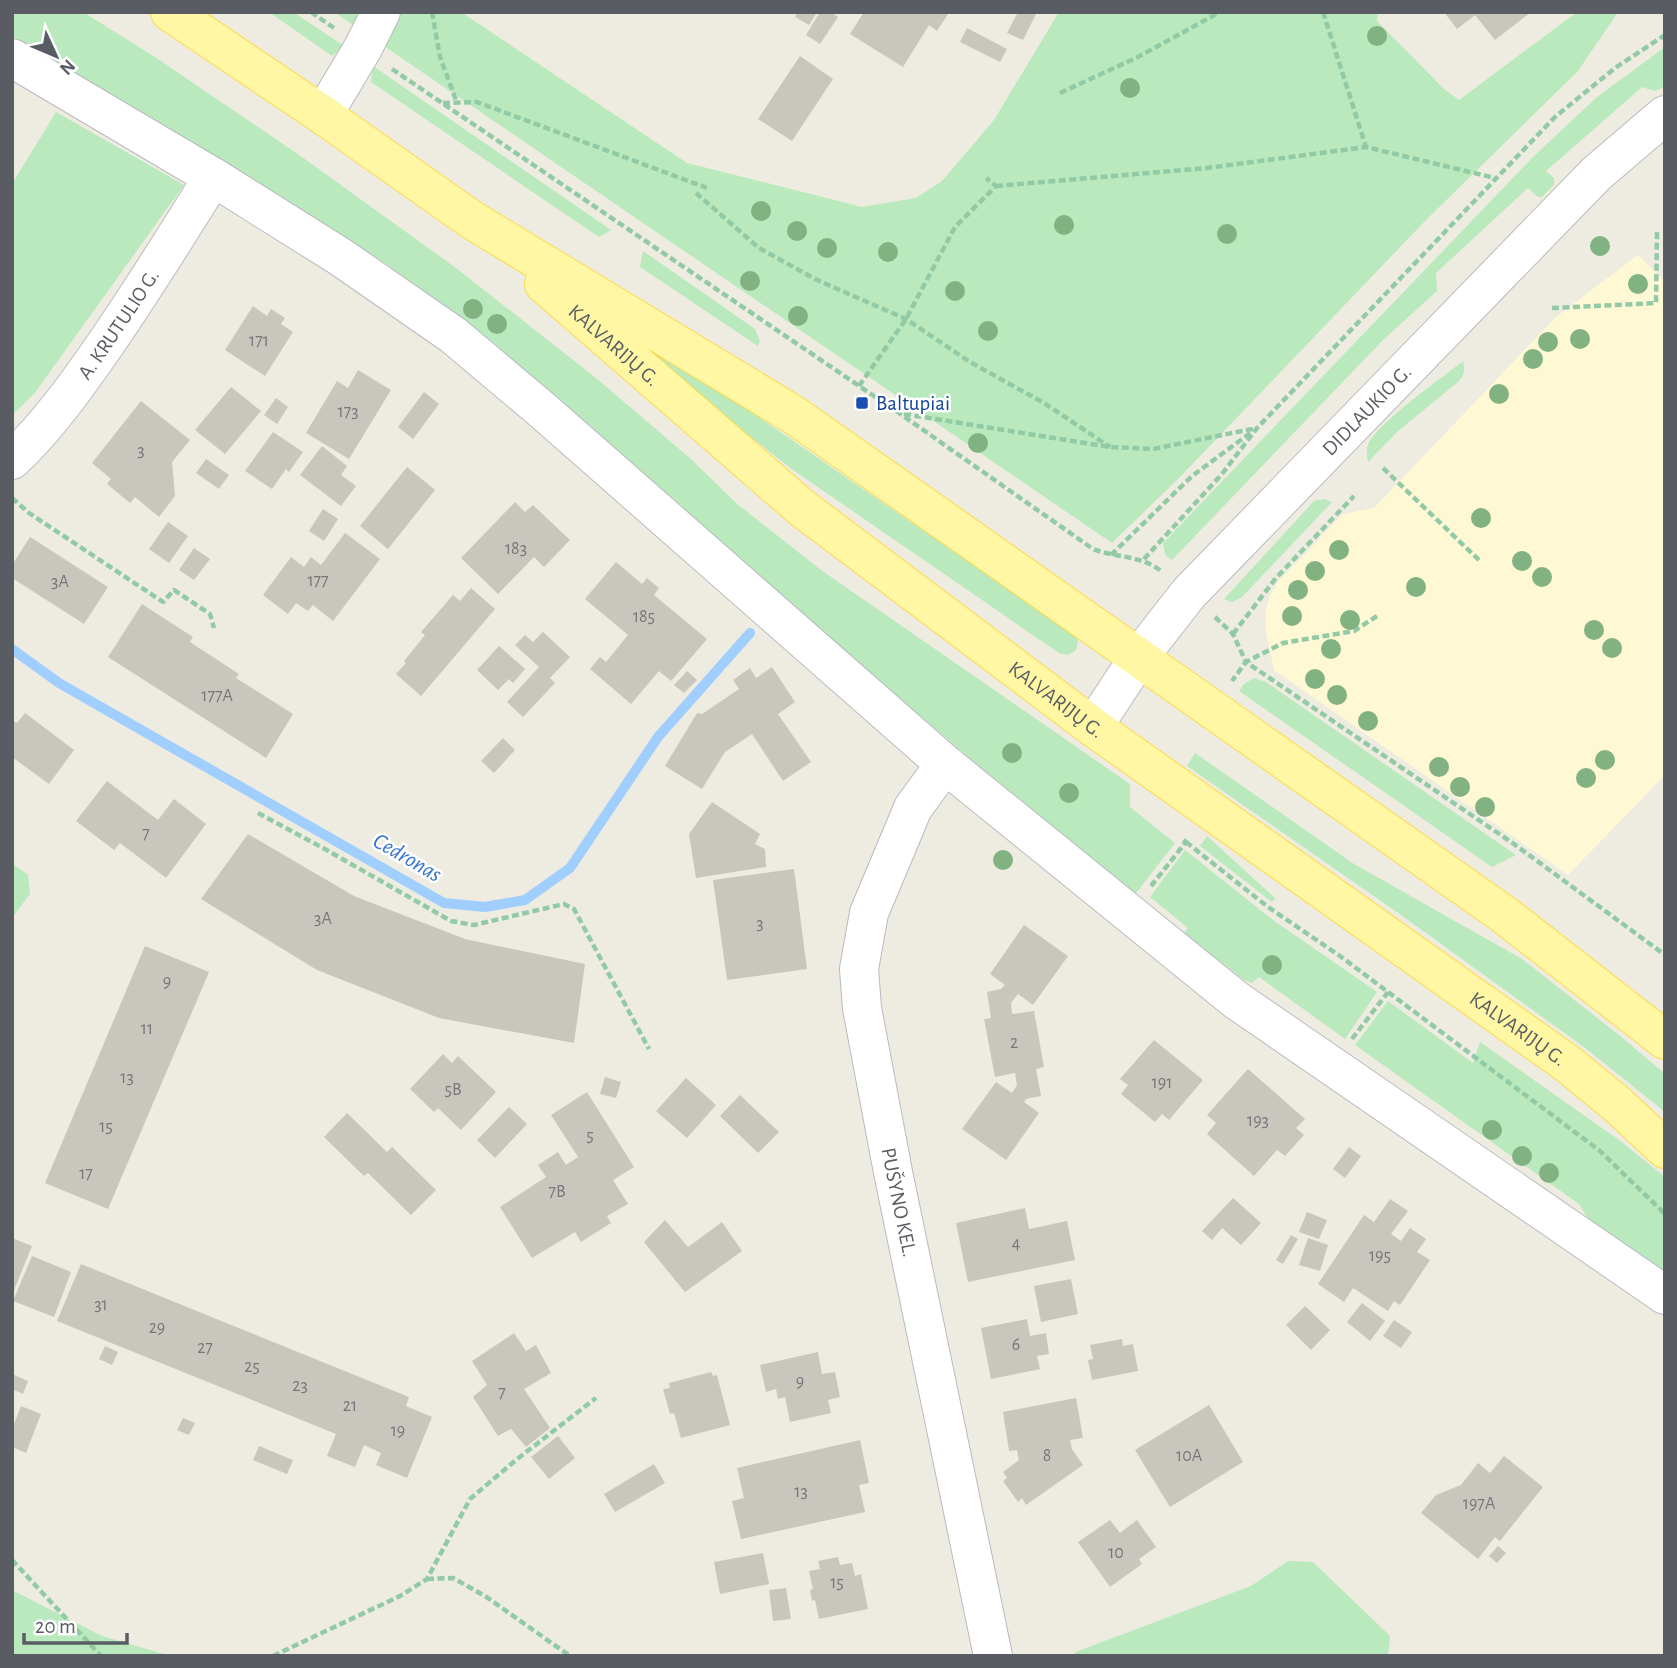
<svg xmlns="http://www.w3.org/2000/svg" width="1677" height="1668" font-family="'Alegreya Sans',sans-serif">
	<rect width="100%" height="100%" fill="#eeece0"/>
	<polygon fill="#fff8d4" points="1638,255 1665,282 1665,775 1568,875 1274,670 1266,633 1266,611 1269,597 1278,582 1343,514 1374,508 1556,317"/>
	<g fill="#b9e9bd">
		<polygon points="12,12 83,12 155,57 302,157 456,268 596,378 692,460 736,503 821,570 1130,784 1130,807 1175,843 1133,897 461,325 388,265 280,196 133,111 12,36"/>
		<polygon points="269,12 293,12 344,46 332,56"/>
		<polygon points="334,12 461,12 687,163 862,207 916,198 942,181 994,120 1059,12 1378,12 1377,21 1443,88 1459,100 1577,12 1618,12 1578,71 1426,220 1180,477 1112,543"/>
		<polygon points="1665,47 1665,87 1654,91 1642,87 1546,171 1554,178 1554,185 1542,197 1538,197 1528,188 1436,273 1437,291 1384,339 1172,560 1165,555 1163,543 1533,157 1597,97"/>
		<polygon points="373,66 611,230 599,237 371,82"/>
		<polygon points="56,112 184,185 34,394 12,415 12,184"/>
		<polygon points="643,251 755,329 760,341 758,346 640,267"/>
		<polygon points="603,310 1072,633 1078,640 1076,650 1068,655 1059,653 793,470 597,317"/>
		<path d="M1463 361C1466 370 1464 374 1459 381L1397 432 1368 462C1367 456 1366 451 1368 445 1377 423 1442 378 1463 361Z"/>
		<polygon points="1324,499 1332,502 1241,598 1232,602 1224,599 1314,501"/>
		<polygon points="1254,678 1266,682 1516,855 1492,867 1239,691 1244,684"/>
		<polygon points="1195,753 1354,864 1522,959 1624,1039 1665,1074 1665,1112 1584,1047 1401,915 1187,766"/>
		<polygon points="1207,836 1275,898 1272,902 1200,846"/>
		<polygon points="1185,850 1273,920 1377,992 1345,1039 1259,977 1252,983 1244,980 1184,933 1188,928 1150,897"/>
		<polygon points="12,863 28,875 30,894 12,918"/>
		<polygon points="1388,1001 1473,1063 1480,1042 1619,1140 1665,1177 1665,1276 1590,1222 1579,1204 1355,1045"/>
		<polygon points="1288,1561 1313,1562 1390,1636 1388,1656 1072,1656 1078,1651 1251,1586"/>
		<polygon points="12,1590 102,1636 171,1656 12,1656"/>
	</g>
	<g fill="none" stroke-linecap="round" stroke-linejoin="round">
		<polyline stroke="#9fceff" stroke-width="10" points="12,649 59,683 444,903 485,907 525,900 570,868 658,737 750,633"/>
	</g>
	<g fill="#c9c6bd">
		<polygon points="798,12 817,12 809,25 795,17"/>
		<polygon points="820,12 831,12 838,17 820,44 806,35"/>
		<polygon points="864,12 945,12 948,14 937,31 929,25 903,67 850,34"/>
		<polygon points="1018,12 1037,12 1023,40 1007,33"/>
		<polygon points="1444,12 1531,12 1495,40 1475,15 1457,29"/>
		<polygon points="967,28 1007,49 1000,62 960,42"/>
		<polygon points="800,56 833,79 792,141 758,119"/>
		<polygon points="253,306 267,316 271,309 285,318 281,324 293,332 265,376 225,350"/>
		<polygon points="358,370 391,390 349,459 306,433 337,381 348,388"/>
		<polygon points="231,387 261,411 225,454 195,430"/>
		<polygon points="424,392 439,404 413,439 398,427"/>
		<polygon points="276,398 288,407 277,424 264,415"/>
		<polygon points="141,401 190,440 172,462 175,496 159,517 135,497 130,503 107,484 111,479 92,463"/>
		<polygon points="273,432 303,452 289,472 286,469 272,489 245,471"/>
		<polygon points="322,446 347,466 341,475 356,486 341,506 300,475"/>
		<polygon points="206,459 229,475 219,489 196,473"/>
		<polygon points="407,467 435,490 388,549 360,526"/>
		<polygon points="515,502 525,512 533,505 570,540 544,567 534,557 498,594 461,558"/>
		<polygon points="323,509 338,519 324,541 309,531"/>
		<polygon points="168,522 188,536 169,563 149,549"/>
		<polygon points="345,533 380,559 333,621 313,605 308,611 296,603 288,614 263,595 291,557 304,567 311,557 321,565"/>
		<polygon points="30,537 108,587 84,624 12,578 12,565"/>
		<polygon points="194,548 210,559 194,580 179,570"/>
		<polygon points="616,562 642,584 647,578 659,588 654,595 707,639 671,681 659,671 631,704 590,669 600,657 606,662 628,635 585,599"/>
		<polygon points="471,588 495,609 421,696 396,674 406,663 404,661 425,635 421,632 453,595 460,601"/>
		<polygon points="142,604 193,637 190,642 239,674 236,678 293,714 266,758 108,657"/>
		<polygon points="543,632 570,657 550,678 555,683 523,717 507,702 539,667 515,645 525,635 533,642"/>
		<polygon points="499,646 525,669 513,683 509,679 498,690 477,670"/>
		<polygon points="772,667 795,702 778,714 811,762 783,781 752,734 725,752 702,789 665,766 697,713 702,714 739,689 733,680 750,668 756,678"/>
		<polygon points="687,671 697,680 684,693 674,685"/>
		<polygon points="25,713 74,750 49,784 12,757 12,720 17,723"/>
		<polygon points="503,738 515,750 494,773 481,761"/>
		<polygon points="107,781 158,820 174,799 206,824 166,878 120,843 114,850 76,821"/>
		<polygon points="712,802 760,834 755,844 765,849 766,867 696,878 689,834"/>
		<polygon points="248,834 354,896 465,939 585,964 574,1043 439,1018 317,970 201,899"/>
		<polygon points="794,869 807,969 727,980 713,880"/>
		<polygon points="1024,925 1068,956 1033,1005 1018,994 1011,1003 1012,1014 1034,1011 1044,1067 1036,1069 1041,1096 1026,1099 1024,1102 1039,1113 1006,1160 962,1129 996,1082 1012,1093 1017,1085 1015,1073 995,1077 984,1019 991,1018 987,992 1001,989 1005,985 990,974"/>
		<polygon points="145,946 209,972 108,1209 45,1183"/>
		<polygon points="1154,1040 1203,1080 1169,1120 1162,1114 1155,1122 1121,1094 1128,1085 1120,1079"/>
		<polygon points="443,1054 452,1063 458,1056 496,1092 461,1130 438,1108 434,1112 410,1089"/>
		<polygon points="1248,1069 1305,1119 1296,1128 1304,1135 1285,1156 1277,1150 1254,1176 1207,1134 1216,1123 1207,1115"/>
		<polygon points="605,1077 621,1082 616,1098 600,1094"/>
		<polygon points="686,1078 716,1105 687,1138 656,1111"/>
		<polygon points="587,1092 634,1167 613,1180 628,1204 607,1216 611,1223 581,1242 575,1232 532,1258 500,1207 546,1177 538,1165 558,1152 566,1165 578,1157 551,1115"/>
		<polygon points="740,1095 779,1132 758,1153 720,1116"/>
		<polygon points="509,1107 527,1124 495,1158 477,1140"/>
		<polygon points="347,1113 387,1152 392,1147 436,1190 411,1215 368,1173 364,1176 324,1137"/>
		<polygon points="1349,1147 1361,1156 1345,1178 1333,1169"/>
		<polygon points="1233,1198 1261,1223 1241,1245 1222,1228 1212,1240 1202,1231"/>
		<polygon points="1390,1199 1408,1211 1391,1234 1401,1241 1410,1228 1426,1239 1417,1252 1430,1260 1400,1305 1394,1301 1388,1311 1353,1288 1344,1302 1318,1284 1364,1215 1374,1222"/>
		<polygon points="1025,1208 1029,1229 1067,1221 1075,1260 968,1282 956,1223"/>
		<polygon points="1307,1212 1327,1220 1319,1239 1299,1232"/>
		<polygon points="665,1220 688,1247 722,1222 742,1251 685,1292 644,1242"/>
		<polygon points="1291,1235 1298,1239 1283,1264 1276,1260"/>
		<polygon points="12,1238 32,1246 12,1295"/>
		<polygon points="1308,1238 1328,1245 1320,1271 1299,1265"/>
		<polygon points="32,1256 71,1272 54,1317 13,1301"/>
		<polygon points="81,1264 409,1397 406,1406 432,1417 407,1478 376,1465 381,1453 364,1445 355,1467 327,1456 336,1434 57,1321"/>
		<polygon points="1071,1279 1078,1314 1041,1322 1034,1286"/>
		<polygon points="1362,1303 1385,1321 1370,1341 1347,1322"/>
		<polygon points="1305,1306 1330,1330 1311,1350 1286,1325"/>
		<polygon points="1027,1319 1030,1336 1046,1333 1049,1354 1037,1356 1040,1369 991,1379 981,1328"/>
		<polygon points="1394,1320 1412,1332 1401,1348 1383,1336"/>
		<polygon points="514,1333 526,1351 536,1345 551,1373 524,1389 550,1428 526,1447 511,1429 498,1436 473,1397 487,1385 472,1361"/>
		<polygon points="1122,1339 1123,1346 1133,1344 1138,1371 1092,1380 1088,1360 1093,1359 1090,1345"/>
		<polygon points="105,1346 118,1352 112,1365 99,1359"/>
		<polygon points="818,1352 822,1374 835,1372 840,1397 828,1400 831,1413 790,1422 785,1397 778,1399 776,1389 766,1392 760,1365"/>
		<polygon points="711,1372 713,1376 717,1375 730,1425 681,1438 674,1413 670,1414 663,1389 670,1388 669,1383"/>
		<polygon points="12,1374 28,1381 23,1394 12,1389"/>
		<polygon points="1076,1398 1083,1438 1070,1440 1072,1449 1083,1465 1026,1505 1022,1498 1018,1502 1003,1481 1007,1478 1003,1472 1019,1460 1017,1450 1009,1451 1003,1412"/>
		<polygon points="1209,1405 1243,1462 1170,1507 1135,1450"/>
		<polygon points="21,1406 41,1414 26,1453 12,1447 12,1429"/>
		<polygon points="183,1418 195,1423 189,1435 177,1430"/>
		<polygon points="558,1436 575,1458 549,1479 531,1457"/>
		<polygon points="860,1440 869,1483 859,1485 865,1512 741,1539 732,1501 744,1498 737,1468"/>
		<polygon points="259,1446 293,1460 287,1474 253,1460"/>
		<polygon points="1504,1456 1543,1487 1500,1541 1495,1537 1478,1559 1421,1513 1436,1495 1461,1485 1478,1463 1490,1473"/>
		<polygon points="654,1464 665,1483 615,1512 604,1494"/>
		<polygon points="1110,1520 1120,1533 1137,1520 1156,1547 1139,1559 1142,1564 1110,1587 1078,1542"/>
		<polygon points="1498,1546 1506,1553 1497,1563 1489,1556"/>
		<polygon points="763,1553 769,1584 720,1594 714,1562"/>
		<polygon points="838,1557 840,1565 852,1563 855,1576 861,1574 868,1609 819,1619 815,1600 812,1601 810,1590 813,1589 809,1571 820,1569 818,1561"/>
		<polygon points="786,1588 791,1619 773,1621 769,1590"/>
	</g>
	<g fill="none" stroke-linecap="round" stroke-linejoin="round">
		<g stroke="#b8bbc1" stroke-width="40">
			<g id="minor">
				<polyline points="12,58 213,177 339,256 453,335 541,409 945,764 1236,1000 1665,1295"/>
				<polyline points="323,115 363,48 381,12"/>
				<path id="s1" d="M12 460C50 424 80 381 109 339 145 286 179 232 213 177"/>
				<path id="s2" d="M1093 727 1139 657 1189 593 1596 174 1665 115"/>
				<path id="s3" d="M945 764 913 808 869 913 859 969 862 1008 893 1172 993 1656"/>
			</g>
		</g>
		<g stroke="#ffd948" stroke-width="40">
			<g id="major">
				<polyline points="170,12 323,115 472,220 794,415 1506,916 1665,1040"/>
				<path id="s4" d="M544 284 802 508 1093 727 1568 1064 1618 1105 1665 1149"/>
			</g>
		</g>
		<g stroke="#92caa6" stroke-width="4.5" stroke-dasharray="7 3.5" stroke-linecap="butt">
			<polyline points="311,12 334,28"/>
			<polyline points="432,12 440,57 457,103"/>
			<polyline points="1323,12 1366,147"/>
			<path d="M392 69 899 413 1093 549C1116 558 1141 555 1161 571"/>
			<polyline points="1060,93 1138,57 1220,12"/>
			<polyline points="443,103 477,102 707,188"/>
			<polyline points="996,186 1207,168 1366,147 1495,178"/>
			<polyline points="696,193 759,248 817,280 906,319 970,362 1044,403 1110,447"/>
			<polyline points="1552,308 1656,303 1657,232"/>
			<polyline points="859,386 906,319 955,227 996,186 986,178"/>
			<polyline points="904,414 1110,447 1153,449 1257,428"/>
			<polyline points="1383,468 1481,562"/>
			<polyline points="12,498 29,513 163,602 174,590 210,614 214,628"/>
			<polyline points="1111,555 1192,476 1253,431"/>
			<polyline points="1144,559 1222,474 1257,428 1555,117 1615,68 1665,35"/>
			<polyline points="1377,616 1354,631 1283,643 1246,662 1514,844 1665,955"/>
			<polyline points="1215,617 1233,634 1246,662 1232,681"/>
			<polyline points="1233,634 1276,578 1354,496"/>
			<polyline points="258,813 323,848 451,921 474,925 564,904 574,909 649,1049"/>
			<polyline points="1186,842 1268,907 1340,956 1600,1151 1665,1214"/>
			<polyline points="1151,886 1186,842 1182,839"/>
			<polyline points="1352,1039 1388,992"/>
			<polyline points="12,1560 101,1656"/>
			<polyline points="427,1579 453,1578 485,1596 570,1656"/>
			<polyline points="273,1656 400,1596 427,1579 470,1499 516,1460 596,1398"/>
		</g>
		<use href="#minor" stroke="#fff" stroke-width="38"/>
		<use href="#major" stroke="#fff7a4" stroke-width="38"/>
	</g>
	<g fill="#82b282">
		<circle cx="1377" cy="36" r="10"/>
		<circle cx="1130" cy="88" r="10"/>
		<circle cx="761" cy="211" r="10"/>
		<circle cx="1064" cy="225" r="10"/>
		<circle cx="797" cy="231" r="10"/>
		<circle cx="1227" cy="234" r="10"/>
		<circle cx="1600" cy="246" r="10"/>
		<circle cx="827" cy="248" r="10"/>
		<circle cx="888" cy="252" r="10"/>
		<circle cx="750" cy="281" r="10"/>
		<circle cx="1638" cy="284" r="10"/>
		<circle cx="955" cy="291" r="10"/>
		<circle cx="473" cy="309" r="10"/>
		<circle cx="798" cy="316" r="10"/>
		<circle cx="497" cy="324" r="10"/>
		<circle cx="988" cy="331" r="10"/>
		<circle cx="1580" cy="339" r="10"/>
		<circle cx="1548" cy="342" r="10"/>
		<circle cx="1533" cy="359" r="10"/>
		<circle cx="1499" cy="394" r="10"/>
		<circle cx="978" cy="443" r="10"/>
		<circle cx="1481" cy="518" r="10"/>
		<circle cx="1339" cy="550" r="10"/>
		<circle cx="1522" cy="561" r="10"/>
		<circle cx="1315" cy="571" r="10"/>
		<circle cx="1542" cy="577" r="10"/>
		<circle cx="1416" cy="587" r="10"/>
		<circle cx="1298" cy="590" r="10"/>
		<circle cx="1292" cy="616" r="10"/>
		<circle cx="1350" cy="620" r="10"/>
		<circle cx="1594" cy="630" r="10"/>
		<circle cx="1612" cy="648" r="10"/>
		<circle cx="1331" cy="649" r="10"/>
		<circle cx="1315" cy="679" r="10"/>
		<circle cx="1337" cy="695" r="10"/>
		<circle cx="1368" cy="721" r="10"/>
		<circle cx="1012" cy="753" r="10"/>
		<circle cx="1605" cy="760" r="10"/>
		<circle cx="1439" cy="767" r="10"/>
		<circle cx="1586" cy="778" r="10"/>
		<circle cx="1460" cy="787" r="10"/>
		<circle cx="1069" cy="793" r="10"/>
		<circle cx="1485" cy="807" r="10"/>
		<circle cx="1003" cy="860" r="10"/>
		<circle cx="1272" cy="965" r="10"/>
		<circle cx="1492" cy="1130" r="10"/>
		<circle cx="1522" cy="1156" r="10"/>
		<circle cx="1549" cy="1173" r="10"/>
	</g>
	<rect fill="#1a4fb4" stroke="#fff" stroke-width="2.5" x="855" y="396" width="14" height="14" rx="3.5"/>
	<g text-anchor="middle" dominant-baseline="central" stroke-width="5" stroke-linejoin="round" paint-order="stroke">
		<g font-size="18" fill="#75777a">
			<text x="259" y="341">171</text>
			<text x="348" y="412">173</text>
			<text x="141" y="451">3</text>
			<text x="516" y="549">183</text>
			<text x="318" y="581">177</text>
			<text x="60" y="582">3A</text>
			<text x="644" y="617">185</text>
			<text x="217" y="696">177A</text>
			<text x="146" y="834">7</text>
			<text x="323" y="919">3A</text>
			<text x="760" y="924">3</text>
			<text x="167" y="982">9</text>
			<text x="147" y="1029">11</text>
			<text x="1014" y="1043">2</text>
			<text x="127" y="1078">13</text>
			<text x="1162" y="1083">191</text>
			<text x="453" y="1090">5B</text>
			<text x="1258" y="1121">193</text>
			<text x="106" y="1127">15</text>
			<text x="590" y="1136">5</text>
			<text x="86" y="1174">17</text>
			<text x="557" y="1192">7B</text>
			<text x="1016" y="1244">4</text>
			<text x="1380" y="1256">195</text>
			<text x="101" y="1305">31</text>
			<text x="157" y="1328">29</text>
			<text x="1016" y="1345">6</text>
			<text x="205" y="1348">27</text>
			<text x="252" y="1367">25</text>
			<text x="800" y="1382">9</text>
			<text x="300" y="1386">23</text>
			<text x="502" y="1393">7</text>
			<text x="350" y="1406">21</text>
			<text x="398" y="1431">19</text>
			<text x="1047" y="1456">8</text>
			<text x="1189" y="1456">10A</text>
			<text x="801" y="1492">13</text>
			<text x="1479" y="1504">197A</text>
			<text x="1116" y="1553">10</text>
			<text x="837" y="1583">15</text>
		</g>
		<g font-size="21" fill="#595d63" stroke="#fff">
			<text stroke="none"><textPath href="#s1" startOffset="173">A. KRUTULIO G.</textPath></text>
			<text stroke="none"><textPath href="#s4" startOffset="93">KALVARIJŲ G.</textPath></text>
			<text stroke="none"><textPath href="#s2" startOffset="420">DIDLAUKIO G.</textPath></text>
			<text stroke="none"><textPath href="#s4" startOffset="660">KALVARIJŲ G.</textPath></text>
			<text stroke="none"><textPath href="#s4" startOffset="1227">KALVARIJŲ G.</textPath></text>
			<text stroke="none"><textPath href="#s3" startOffset="462">PUŠYNO KEL.</textPath></text>
		</g>
		<g font-size="21" fill="#164399" stroke="#fff" text-anchor="start">
			<text x="876" y="403">Baltupiai</text>
		</g>
		<g font-size="23" font-style="italic" fill="#3575cf" stroke="#fff">
			<text transform="translate(407 858) rotate(30)">Cedronas</text>
		</g>
	</g>
	<rect width="1677" height="1668" fill="none" stroke="#595d63" stroke-width="28"/>
	<g transform="translate(56 56) rotate(134)" stroke="#ffffff" stroke-width="5" paint-order="stroke">
	<path d="M0-5L12 26L0 18L-12 26Z" fill="#595d63"/>
	<text y="-10" font-size="19" font-weight="bold" text-anchor="middle" fill="#595d63">N</text>
	</g>
	<path d="M24 1633v10h103v-10" fill="none" stroke="#595d63" stroke-width="3.5"/>
	<text x="35" y="1633" font-size="21" fill="#595d63" stroke="#ffffff" stroke-width="5" paint-order="stroke">20 m</text>
</svg>
